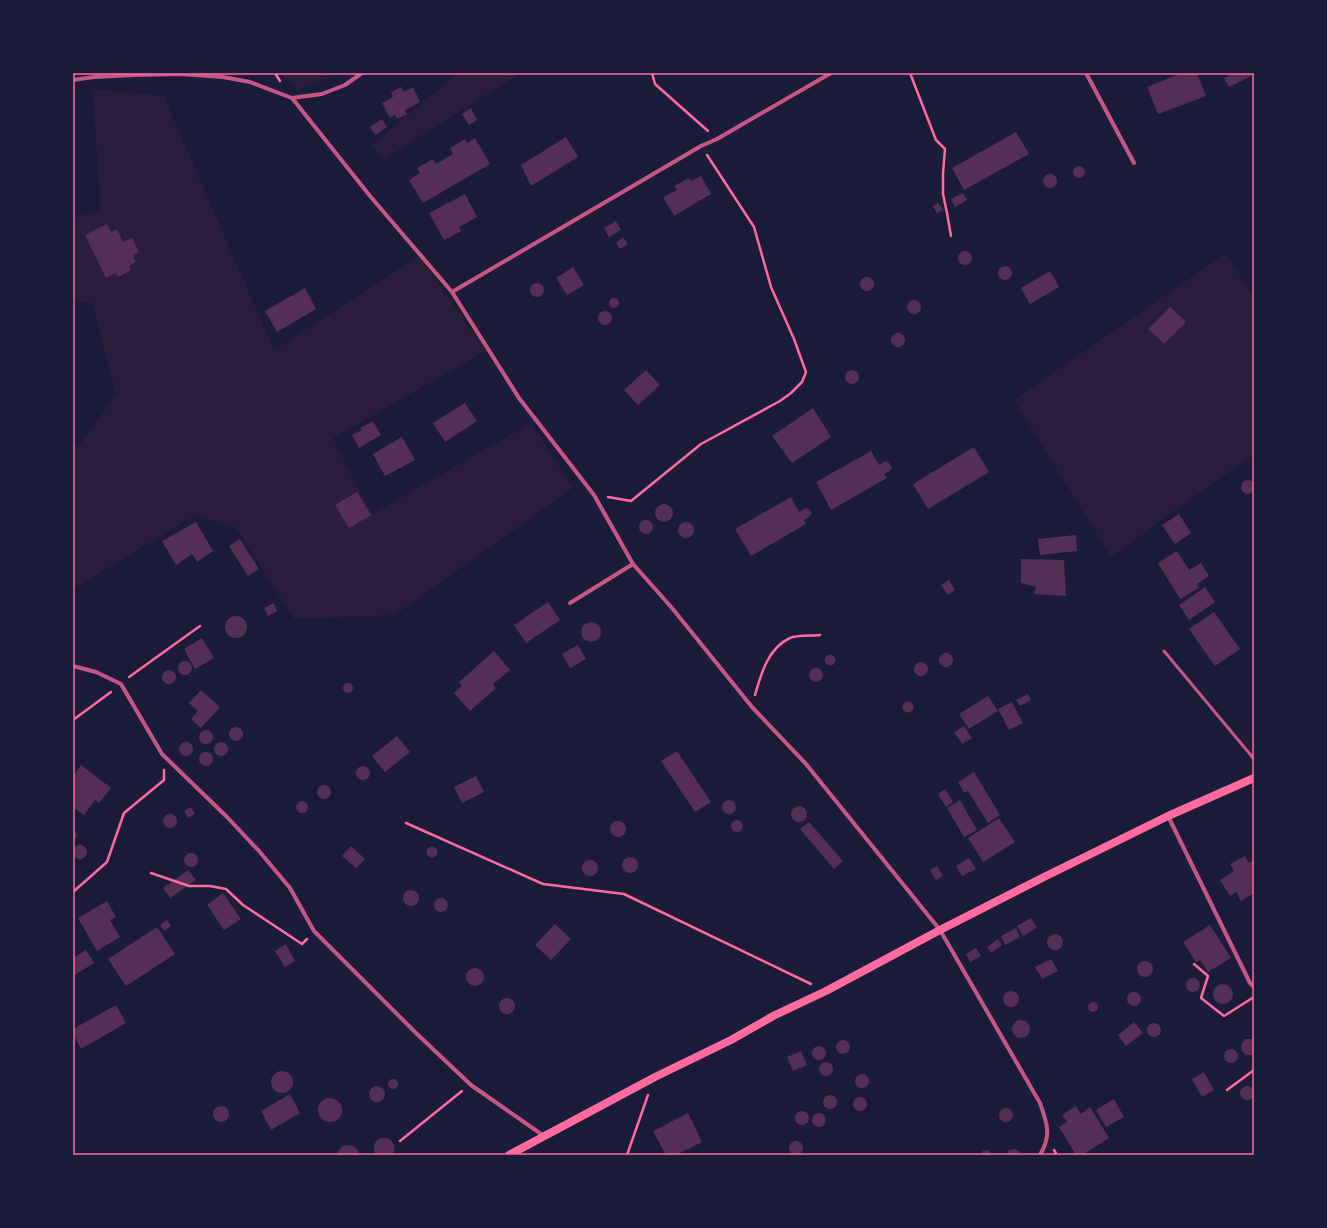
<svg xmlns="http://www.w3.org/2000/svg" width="1327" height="1228" font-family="Cabin,sans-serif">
	<rect width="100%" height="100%" fill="#1b1b3a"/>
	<g fill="#2a1e3b">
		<polygon points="282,73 341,73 297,90"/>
		<polygon points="458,73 521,73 383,160 372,145"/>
		<polygon points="92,89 164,96 274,350 419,256 486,351 333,438 372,514 531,423 573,488 395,615 294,619 236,528 196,515 73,589 73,447 79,446 116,394 92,303 73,302 73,218 101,210"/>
		<polygon points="1226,253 1254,298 1254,454 1111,557 1014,400"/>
	</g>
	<g fill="#542f53">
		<polygon points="1182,73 1197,73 1206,96 1158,114 1147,87"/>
		<polygon points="1233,73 1250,73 1251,76 1229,87 1224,78"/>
		<polygon points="401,87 404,92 413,87 420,102 405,110 407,114 397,119 395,115 390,118 382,103 393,97 391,92"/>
		<polygon points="471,108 477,120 469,125 462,114"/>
		<polygon points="382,119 387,127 375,135 370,127"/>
		<polygon points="1016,132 1029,154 964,190 952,168"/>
		<polygon points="566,137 578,157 531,186 521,165"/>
		<polygon points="475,138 490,164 423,203 409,180 420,173 417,168 433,159 436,164 453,154 450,148 465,139 467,143"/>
		<circle cx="1079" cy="172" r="6"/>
		<circle cx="1050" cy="181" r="7"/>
		<polygon points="701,176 711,194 674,216 663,197 677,190 674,186 689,178 691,181"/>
		<polygon points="963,193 967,200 955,207 951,199"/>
		<polygon points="465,194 477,217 459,227 461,231 444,240 429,213"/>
		<polygon points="938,203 943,210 937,213 933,206"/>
		<polygon points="616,221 621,230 609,237 604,228"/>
		<polygon points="107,224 111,232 117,229 123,242 132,238 139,252 133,255 136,262 129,266 131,270 118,277 116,273 106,278 85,235"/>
		<polygon points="623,237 628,244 620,249 616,243"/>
		<circle cx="965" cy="258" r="7"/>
		<circle cx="1005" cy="273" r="7"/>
		<polygon points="573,267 584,285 567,295 556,278"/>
		<polygon points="1050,271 1059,287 1030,304 1021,288"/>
		<circle cx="867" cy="284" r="7"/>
		<circle cx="537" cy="290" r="7"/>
		<polygon points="305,288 316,309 277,332 265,311"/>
		<circle cx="614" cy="303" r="5"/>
		<circle cx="914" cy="307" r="7"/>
		<polygon points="1170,307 1186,322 1164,344 1148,329"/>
		<circle cx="605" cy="318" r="7"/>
		<circle cx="898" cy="340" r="7"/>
		<polygon points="646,370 660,385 638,405 624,390"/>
		<circle cx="852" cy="377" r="7"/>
		<polygon points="465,403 477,421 445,442 433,423"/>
		<polygon points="813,408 831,437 792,463 772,436"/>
		<polygon points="373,421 381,435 359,448 352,435 362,430 360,428"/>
		<polygon points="402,437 415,460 385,476 373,454"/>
		<polygon points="974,447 989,472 928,509 913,484"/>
		<polygon points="871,451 879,465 886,461 889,463 892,467 891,470 884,474 887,478 831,510 816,482"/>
		<circle cx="1248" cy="487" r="7"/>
		<polygon points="357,492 371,515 349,528 335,505"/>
		<polygon points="791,497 799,512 806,508 809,509 812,513 810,516 804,520 806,524 751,556 735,529"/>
		<circle cx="664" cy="513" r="9"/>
		<polygon points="1179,514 1191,533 1175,544 1162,525"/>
		<circle cx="646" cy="527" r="7"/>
		<circle cx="686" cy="530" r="8"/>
		<polygon points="196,522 213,551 197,562 192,554 176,565 162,541"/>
		<polygon points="1076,535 1077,551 1040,555 1038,539"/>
		<polygon points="240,539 259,569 248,576 229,546"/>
		<polygon points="1177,551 1189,570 1201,563 1209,576 1197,584 1199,588 1180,599 1158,563"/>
		<polygon points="1021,559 1064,560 1066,596 1034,594 1036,587 1021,583"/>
		<polygon points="949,580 955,590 948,595 941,585"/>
		<polygon points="1205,587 1215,602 1189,620 1179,605"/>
		<polygon points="548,602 560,620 526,643 514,625"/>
		<polygon points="274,603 277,611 268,616 264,608"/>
		<polygon points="1214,612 1240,649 1215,666 1189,629"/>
		<circle cx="236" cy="627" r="11"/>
		<circle cx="591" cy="632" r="10"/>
		<polygon points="202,638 214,658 195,669 184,649"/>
		<polygon points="578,645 586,659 570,668 562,654"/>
		<polygon points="494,651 510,670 493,684 496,688 470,711 454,693 462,686 459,682"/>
		<circle cx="946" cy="660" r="7"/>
		<circle cx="830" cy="660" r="5.5"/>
		<circle cx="185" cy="668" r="7"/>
		<circle cx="921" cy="669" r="7"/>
		<circle cx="816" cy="675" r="7"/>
		<circle cx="169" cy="677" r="7"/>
		<circle cx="348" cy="688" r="5"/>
		<polygon points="201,690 220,707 201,728 191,719 198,711 189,703"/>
		<polygon points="1028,694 1031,700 1020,706 1016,700"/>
		<polygon points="988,696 998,711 969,729 959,714"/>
		<circle cx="908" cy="707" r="5.5"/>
		<polygon points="1012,702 1023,723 1009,730 998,709"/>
		<polygon points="964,726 972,738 962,744 954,732"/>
		<circle cx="236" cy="734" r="7"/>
		<circle cx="206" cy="737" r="7"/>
		<polygon points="397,736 410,752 385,772 372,756"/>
		<circle cx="186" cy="749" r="7"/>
		<circle cx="221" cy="749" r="7"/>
		<polygon points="677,751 711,802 695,812 661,761"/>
		<circle cx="206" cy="759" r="7"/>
		<polygon points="81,765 111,788 99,803 95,800 84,815 73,807 73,787 75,785 73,784 73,776"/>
		<circle cx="363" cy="773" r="7"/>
		<polygon points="974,772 1000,815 988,823 968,791 964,793 958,782"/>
		<polygon points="476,776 484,792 462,803 454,787"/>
		<circle cx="324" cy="792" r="7"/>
		<polygon points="945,789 953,802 946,807 938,794"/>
		<polygon points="960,800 977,830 964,837 947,808"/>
		<circle cx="729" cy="807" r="7"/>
		<circle cx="302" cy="807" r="6"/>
		<circle cx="799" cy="814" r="8"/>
		<polygon points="191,807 195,814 188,818 184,811"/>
		<circle cx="170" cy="821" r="7"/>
		<polygon points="999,818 1015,842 983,862 968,838"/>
		<circle cx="737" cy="826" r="6"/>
		<circle cx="618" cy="829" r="8"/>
		<polygon points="809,822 843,861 834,869 800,829"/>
		<polygon points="73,827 78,836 73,839"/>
		<circle cx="80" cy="852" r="7"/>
		<polygon points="351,846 365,859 356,868 342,856"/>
		<circle cx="432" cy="852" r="5.5"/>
		<circle cx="191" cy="860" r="7"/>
		<polygon points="1245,856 1249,863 1254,860 1254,893 1241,901 1236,892 1230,896 1220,880 1234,871 1230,864"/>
		<circle cx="630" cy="865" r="8"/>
		<polygon points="969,858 976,869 962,876 956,866"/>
		<circle cx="590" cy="868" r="8"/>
		<polygon points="937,866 943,876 936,880 930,870"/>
		<polygon points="188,870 196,880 170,898 163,888"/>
		<circle cx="411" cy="898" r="8"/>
		<polygon points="223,893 241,919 224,930 207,905"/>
		<circle cx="441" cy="905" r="7"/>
		<polygon points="107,901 116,917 110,920 120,937 97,951 78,918"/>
		<polygon points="1031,918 1037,928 1023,936 1017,926"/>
		<polygon points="167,920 171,926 164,931 160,925"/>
		<polygon points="555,924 571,939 551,960 535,945"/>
		<polygon points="1210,925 1231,958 1208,972 1200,960 1196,962 1183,942"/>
		<polygon points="157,927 175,954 126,986 108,959"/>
		<polygon points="1016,928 1020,937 1005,945 1001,936"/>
		<circle cx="1055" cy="942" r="8"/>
		<polygon points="998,939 1002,945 991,953 987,947"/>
		<polygon points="286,944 295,961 285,967 275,951"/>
		<polygon points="976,948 981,956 970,962 966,954"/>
		<polygon points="86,950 94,963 73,976 73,958"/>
		<polygon points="1051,959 1058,971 1042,979 1035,967"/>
		<circle cx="1145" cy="969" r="8"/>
		<circle cx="475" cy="977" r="9"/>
		<circle cx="1193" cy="985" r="7"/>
		<circle cx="1223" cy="994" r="10"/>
		<circle cx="1011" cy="999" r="8"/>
		<circle cx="1134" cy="999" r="7"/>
		<circle cx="507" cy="1006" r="8"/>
		<circle cx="1093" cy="1007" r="5"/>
		<polygon points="116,1005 126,1023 81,1049 73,1034 73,1029"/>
		<circle cx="1021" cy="1029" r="9"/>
		<polygon points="1134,1022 1143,1033 1126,1046 1118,1035"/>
		<circle cx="1154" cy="1030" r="7"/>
		<polygon points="1245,1039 1252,1039 1254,1041 1254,1054 1253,1055 1246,1055 1242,1051 1241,1045"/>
		<circle cx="843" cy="1047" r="7"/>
		<circle cx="819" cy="1053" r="7"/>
		<circle cx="1231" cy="1056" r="7"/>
		<polygon points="801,1051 807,1065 793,1071 787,1057"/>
		<circle cx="826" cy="1069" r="7"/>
		<circle cx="282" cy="1082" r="11"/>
		<polygon points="1204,1072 1214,1090 1202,1097 1192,1079"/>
		<circle cx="862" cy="1081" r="7"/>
		<circle cx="393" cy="1084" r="5"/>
		<circle cx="377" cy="1094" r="8"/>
		<circle cx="1247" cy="1093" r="7"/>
		<polygon points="290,1094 300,1113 271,1130 261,1111"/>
		<circle cx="830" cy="1102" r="7"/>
		<circle cx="860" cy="1104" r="7"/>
		<circle cx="330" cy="1110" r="12"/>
		<polygon points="1114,1099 1124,1117 1106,1127 1096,1110"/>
		<circle cx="221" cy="1114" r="8"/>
		<polygon points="1076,1106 1081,1114 1090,1107 1109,1138 1082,1155 1076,1155 1059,1127 1067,1122 1062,1115"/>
		<circle cx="1006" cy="1115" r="7"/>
		<circle cx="802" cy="1118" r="7"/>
		<polygon points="688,1113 702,1142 676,1155 666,1155 653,1131"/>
		<circle cx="819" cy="1120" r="7"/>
		<polygon points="381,1138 386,1138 391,1140 394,1145 395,1150 392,1155 377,1155 374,1152 374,1146 376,1141"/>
		<circle cx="796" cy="1148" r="7"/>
		<polygon points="351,1145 358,1150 359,1155 337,1155 337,1153 342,1146"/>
		<polygon points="1015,1149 1020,1152 1020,1155 1006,1155 1009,1150"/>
		<polygon points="988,1150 993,1155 979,1155 983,1151"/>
	</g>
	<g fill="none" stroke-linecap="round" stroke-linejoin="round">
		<g stroke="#ff6b9d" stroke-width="2.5">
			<polyline points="275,73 280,81"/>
			<polyline points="652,73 655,84 708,131"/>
			<polyline points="910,73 936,140 945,149 943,173 943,194 947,213 951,236"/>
			<polyline points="608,497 631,501 701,444 780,401 791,393 802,382 806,372 794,339 771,287 754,227 707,155"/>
			<polyline points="129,677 200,626"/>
			<path d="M755 695C761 674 768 648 790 638 796 635 813 636 820 635"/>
			<polyline points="73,720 111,692"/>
			<polyline points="406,823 543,884 624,894 811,984"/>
			<polyline points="151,873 189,886 210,886 226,889 243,905 302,944 307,939"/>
			<polyline points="73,892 107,862 124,813 164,780 164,770"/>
			<polyline points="1194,964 1208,976 1201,998 1224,1016 1254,997"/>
			<polyline points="1227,1090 1254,1070"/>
			<polyline points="400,1141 462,1091"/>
			<polyline points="1054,1150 1057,1155"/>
			<polyline points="627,1155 648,1095"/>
		</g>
		<polyline stroke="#c65784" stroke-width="3" points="1164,651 1254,759"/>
		<g stroke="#c65784" stroke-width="4">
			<path d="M831 73 717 139 701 146 452 292 519 398 594 495 633 564 672 608 752 707 806 764 940 930 1040 1103C1047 1123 1052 1135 1040 1155"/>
			<polyline points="1086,73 1134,163"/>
			<polyline points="73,80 94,77 135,75 180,74 223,77 250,82 292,98 322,94 345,85 362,73"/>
			<polyline points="292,98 370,196 452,292"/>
			<polyline points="570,603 633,564"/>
			<polyline points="73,666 96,672 121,684 162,754 227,817 259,851 290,888 314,931 417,1034 471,1085 544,1136"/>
			<polyline points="1168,816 1250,983 1254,987"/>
		</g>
		<polyline stroke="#ff6b9d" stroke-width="8" points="509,1155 655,1077 731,1040 775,1015 826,991 940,930 1044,877 1168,816 1254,778"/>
	</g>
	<rect width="1327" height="1228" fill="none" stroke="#1b1b3a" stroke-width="148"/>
	<rect x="74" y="74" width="1179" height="1080" fill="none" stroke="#ff6b9d" stroke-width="1.5"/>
</svg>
